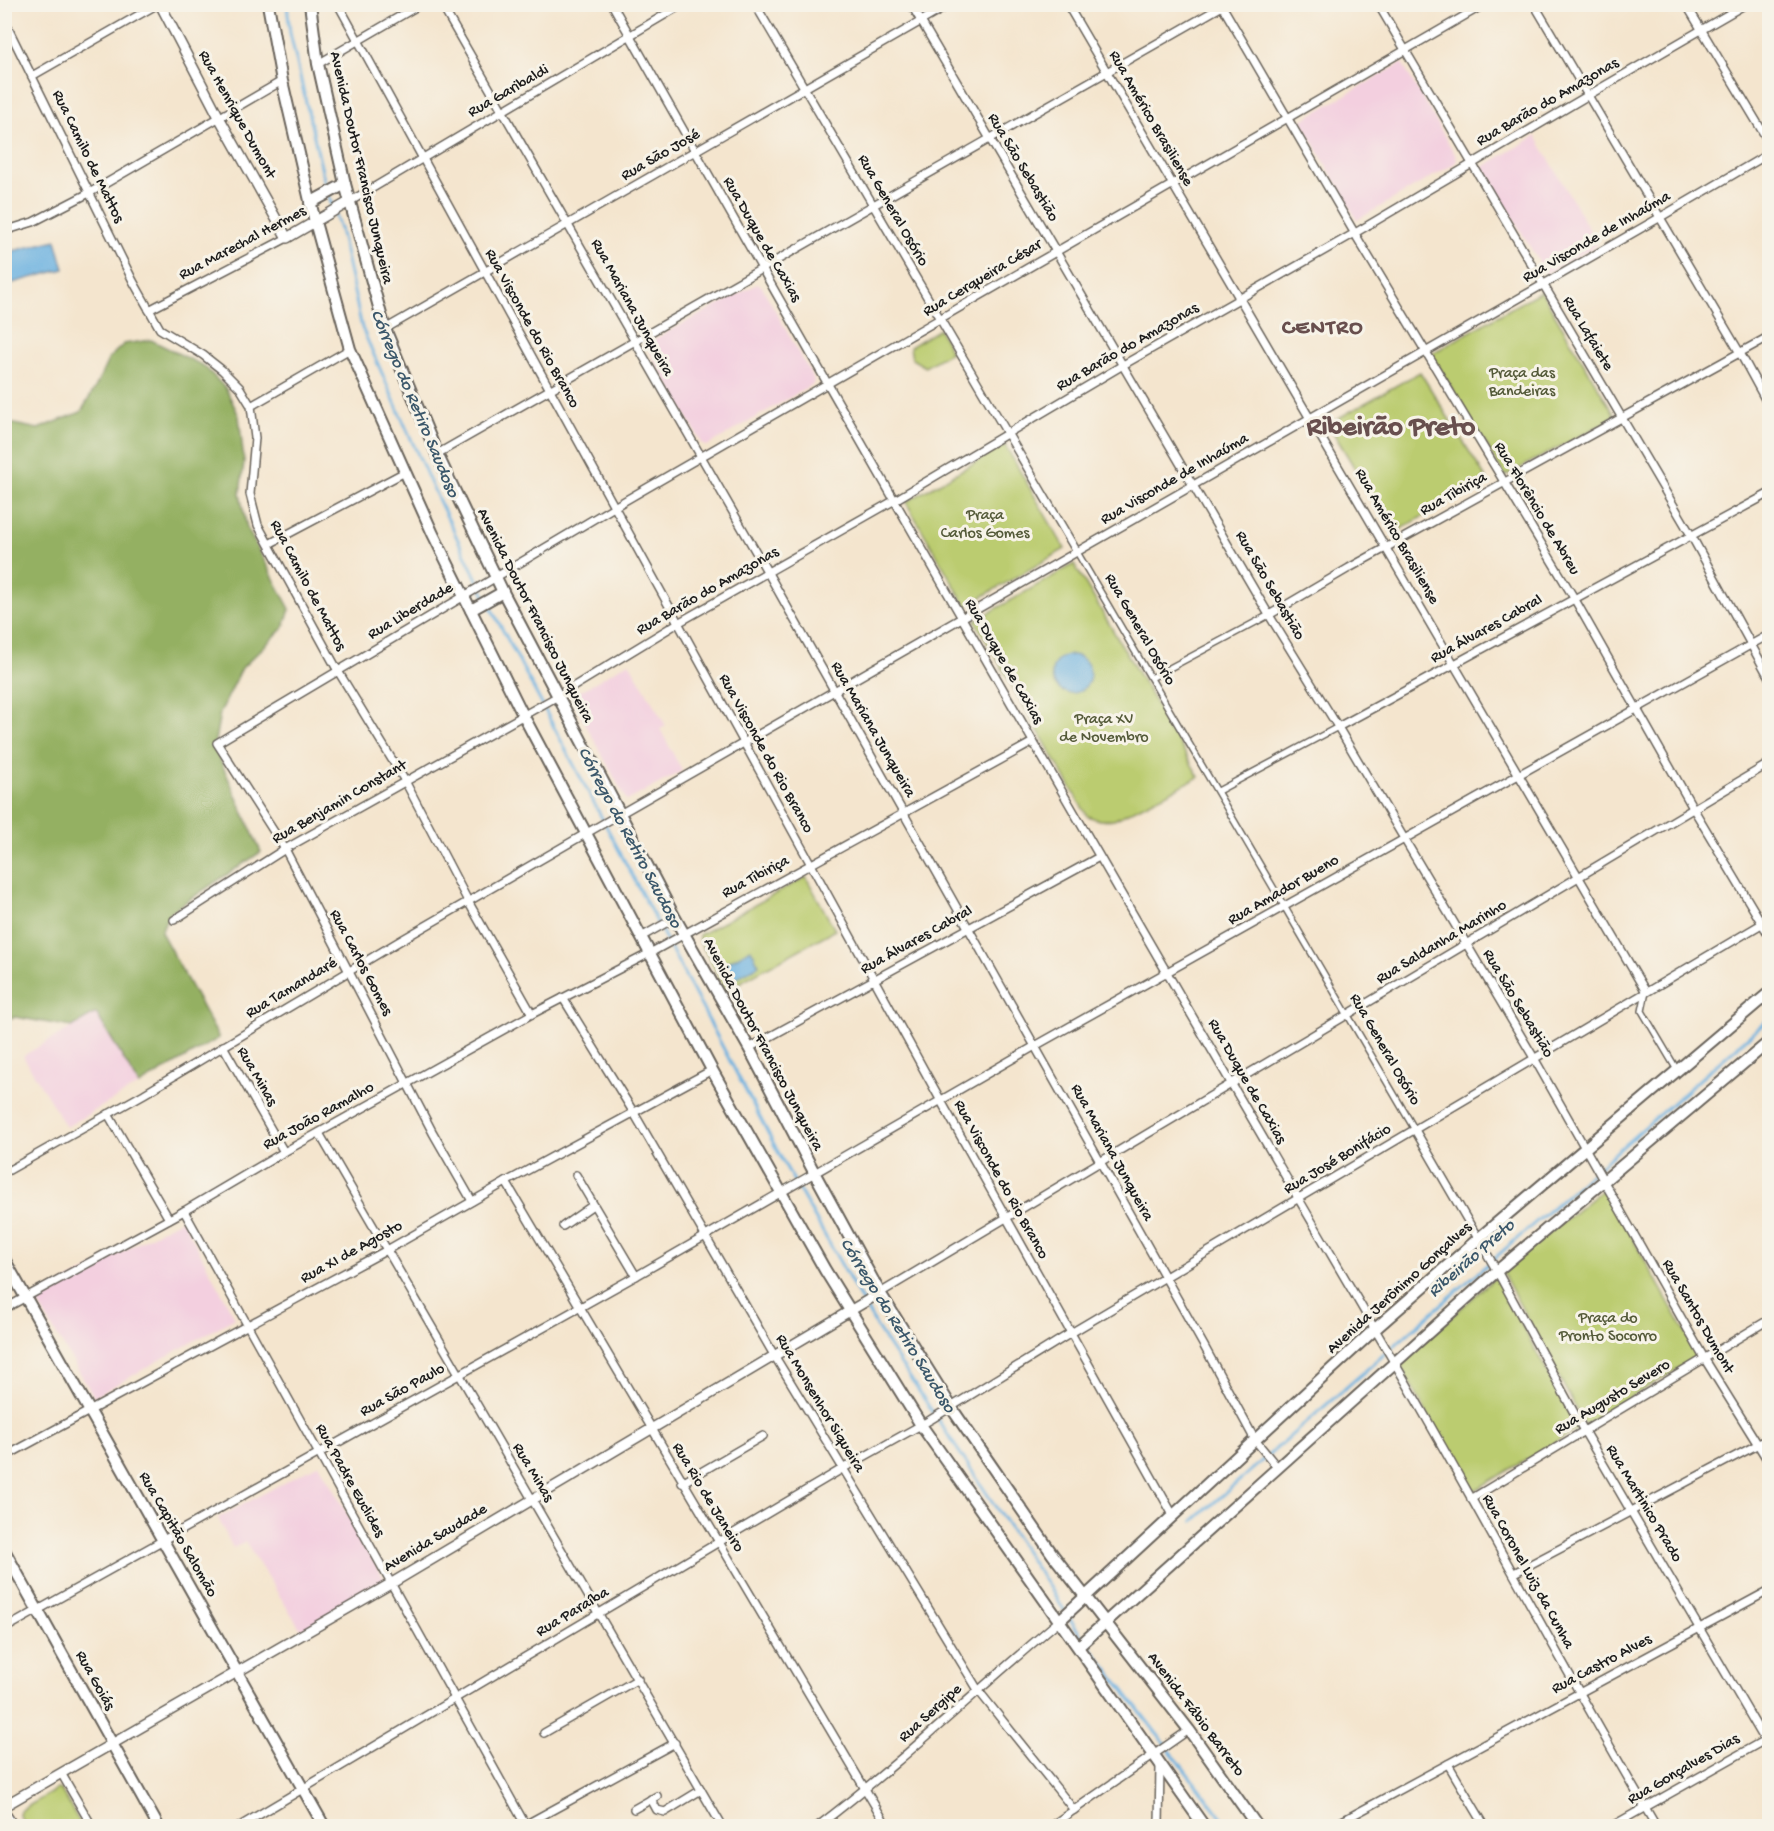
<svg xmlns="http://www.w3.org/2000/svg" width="1774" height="1831" font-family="'Gochi Hand',sans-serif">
	<rect width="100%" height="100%" fill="#f7f3e8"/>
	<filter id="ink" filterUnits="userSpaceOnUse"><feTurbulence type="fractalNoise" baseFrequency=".0167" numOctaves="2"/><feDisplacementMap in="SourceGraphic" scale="12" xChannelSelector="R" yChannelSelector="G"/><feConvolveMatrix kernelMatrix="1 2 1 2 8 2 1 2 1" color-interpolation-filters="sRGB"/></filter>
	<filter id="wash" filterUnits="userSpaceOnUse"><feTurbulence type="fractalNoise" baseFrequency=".008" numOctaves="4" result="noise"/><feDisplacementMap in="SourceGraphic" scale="24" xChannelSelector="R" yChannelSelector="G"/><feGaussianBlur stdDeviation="1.35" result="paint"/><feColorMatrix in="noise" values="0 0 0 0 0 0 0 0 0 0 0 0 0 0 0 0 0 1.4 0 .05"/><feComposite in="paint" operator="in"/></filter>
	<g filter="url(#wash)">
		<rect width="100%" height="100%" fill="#f4e5ce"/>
		<g fill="#f3cfdf">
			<polygon points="1402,63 1456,156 1457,160 1454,164 1357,220 1302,122 1302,120"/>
			<polygon points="1536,136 1598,245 1546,274 1483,167"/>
			<polygon points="757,284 761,285 814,380 813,384 707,446 703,445 647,347 649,342"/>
			<polygon points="629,662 666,726 660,729 682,771 627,801 572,699 572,696"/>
			<polygon points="96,1013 139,1085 66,1127 23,1056"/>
			<polygon points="182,1219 235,1318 94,1397 37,1302 37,1298"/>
			<polygon points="319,1464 386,1582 302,1631 245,1542 233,1548 218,1518"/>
		</g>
		<g fill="#bbcc6f" stroke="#6c7446" stroke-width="1.5">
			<polygon points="1541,291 1614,414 1610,420 1505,476 1431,354"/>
			<polygon points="939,329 951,352 925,367 912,359 910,347"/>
			<polygon points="1420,372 1487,480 1394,533 1328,424"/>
			<polygon points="1005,445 1065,549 966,606 906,502"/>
			<polygon points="1074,564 1199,777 1114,820 1099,820 1087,816 975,621"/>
			<polygon points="806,877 835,930 726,990 699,940 699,935"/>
			<polygon points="1604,1188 1699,1356 1585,1425 1502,1272"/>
			<polygon points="1496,1277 1578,1429 1472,1492 1399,1364"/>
			<polygon points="57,1789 61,1790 82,1826 26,1826 19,1815 20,1811"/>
		</g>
		<polygon fill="#94b062" stroke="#58663f" stroke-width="1.5" points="151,340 204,366 226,389 239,416 244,462 240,494 247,528 290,609 284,627 242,668 220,713 214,746 261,852 169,913 161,932 219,1038 139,1085 96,1013 72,1027 15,1017 5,1019 4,422 38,429 81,412 95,388 109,358 124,344"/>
		<g fill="#69b0e0" stroke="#42667e" stroke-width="1.5">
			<polygon points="56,240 64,269 5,285 5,253"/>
			<circle cx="1071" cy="674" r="19"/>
			<polygon points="751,949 759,965 731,981 723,965"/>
		</g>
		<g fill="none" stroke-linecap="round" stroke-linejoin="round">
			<g stroke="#69b0e0" stroke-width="3">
				<polyline points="287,4 290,33 325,184 340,229 362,328 430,482 486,598"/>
				<polyline points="489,604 786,1167 879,1331 1082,1637"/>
				<polyline points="1193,1521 1770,1018"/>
				<polyline points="1087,1643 1228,1826"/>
			</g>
		</g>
	</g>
	<g filter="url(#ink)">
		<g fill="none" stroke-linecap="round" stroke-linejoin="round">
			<g stroke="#68625a" stroke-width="8">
				<g id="pedestrian">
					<polyline points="1077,552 1415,1130"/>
					<polyline points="1151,678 1269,615"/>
					<polyline points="1218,791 1338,727"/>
					<polyline points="1646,992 1642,1011 1677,1070"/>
				</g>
			</g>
			<g stroke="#68625a" stroke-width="10">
				<g id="minor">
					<polyline points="338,4 941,1101 1173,1515"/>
					<polyline points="441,4 768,573 1204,1346 1255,1440 1278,1468"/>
					<path d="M612 4C870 461 1132 915 1397 1367 1485 1519 1567 1675 1656 1826"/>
					<polyline points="755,4 1077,552"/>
					<polyline points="911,4 1269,615 1338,727 1534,1058 1704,1358 1770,1464"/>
					<polyline points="1067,4 1646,992"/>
					<polyline points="1221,4 1358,239 1574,598 1693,808 1770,937"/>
					<polyline points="1378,4 1691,535 1770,679"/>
					<polyline points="1534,4 1740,353 1770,408"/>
					<polyline points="1686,4 1770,144"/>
					<polyline points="4,7 10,4"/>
					<polyline points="4,20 133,281 160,329 203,355 222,370 240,388 251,406 255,438 250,494 258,525 338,671 405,781 469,903 532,1014"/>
					<polyline points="318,64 421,4"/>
					<polyline points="32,76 158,4"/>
					<polyline points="349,202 683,4"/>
					<polyline points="4,231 33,222 91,192 282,81"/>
					<polyline points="149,310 287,238"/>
					<polyline points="385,329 951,4"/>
					<polyline points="251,406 350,349"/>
					<polyline points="437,454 1226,4"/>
					<polyline points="269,544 405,472"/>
					<polyline points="1269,615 1349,568 1770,336"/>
					<polyline points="1338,727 1770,493"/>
					<polyline points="174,920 285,849 558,696 678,623 895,500 1123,365 1355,233 1587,96 1746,4"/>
					<polyline points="641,937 675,918"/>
					<polyline points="563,998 634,1113 774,1355 978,1690 1074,1810"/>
					<polyline points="223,1046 284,1152"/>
					<polyline points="749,1048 1099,857"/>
					<polyline points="108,1114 169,1219"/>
					<polyline points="1415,1130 1497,1271 1584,1431 1770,1749"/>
					<polyline points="319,1133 722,1826"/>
					<polyline points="4,1173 144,1094 398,942 585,834 1659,218 1770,153"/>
					<polyline points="576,1175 636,1276"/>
					<polyline points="506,1182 887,1826"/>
					<polyline points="472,1201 433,1133 285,849 217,743 614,507 1485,4"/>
					<polyline points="184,1211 526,1826"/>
					<polyline points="563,1226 593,1205"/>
					<polyline points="880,1293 1770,763"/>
					<polyline points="4,1309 184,1211 284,1152 532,1014 650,953 1033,742"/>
					<polyline points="4,1457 387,1250 506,1182 712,1070"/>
					<polyline points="682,1483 763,1436"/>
					<polyline points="1471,1499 1770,1319"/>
					<polyline points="1514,1573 1770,1438"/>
					<polyline points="4,1629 636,1276 1035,1046 1770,634"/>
					<polyline points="544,1733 638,1679"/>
					<polyline points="1448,1764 1485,1826"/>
					<polyline points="61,1773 92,1826"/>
					<polyline points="651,1799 657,1810 665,1812 701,1790"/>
					<polyline points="634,1809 657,1796"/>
					<polyline points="4,1810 14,1826"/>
					<polyline points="525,1825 675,1743"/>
					<polyline points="240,1826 842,1469 930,1420 1071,1333 1770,919"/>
					<path d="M818 1826C902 1762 979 1688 1060 1620"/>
					<polyline points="1051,1826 1189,1730"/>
					<polyline points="1159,1826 1160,1766"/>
					<polyline points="1333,1826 1770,1590"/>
					<polyline points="1612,1826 1770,1737"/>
				</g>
			</g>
			<g stroke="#68625a" stroke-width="12">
				<g id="tertiary">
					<polyline points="160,4 220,119 287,238 349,202"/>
					<polyline points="4,1806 392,1583 880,1293"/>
				</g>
			</g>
			<g stroke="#68625a" stroke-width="14">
				<g id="secondary">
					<polyline points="4,1259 324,1826"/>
					<polyline points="4,1550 158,1826"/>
				</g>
			</g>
			<g stroke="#68625a" stroke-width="14">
				<g id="primary">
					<polyline points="268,4 282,81 315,222 350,349 433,534 523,715 712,1070 825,1270 921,1425 1204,1826"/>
					<polyline points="310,4 318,64 345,184 385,329 437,454 503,592 675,918 749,1048 815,1174 880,1293 955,1413 1053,1555 1189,1730 1257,1826"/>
					<polyline points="310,203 345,184"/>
					<polyline points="471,610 503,592"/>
					<polyline points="1060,1620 1374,1330 1478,1239 1770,992"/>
					<polyline points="1079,1646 1497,1271 1770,1041"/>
				</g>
			</g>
			<use href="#pedestrian" stroke="#fff" stroke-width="5"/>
			<use href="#minor" stroke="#fff" stroke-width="7"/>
			<use href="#tertiary" stroke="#fff" stroke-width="9"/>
			<use href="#secondary" stroke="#fff" stroke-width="10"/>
			<use href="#primary" stroke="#fff" stroke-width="10"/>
		</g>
	</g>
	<g text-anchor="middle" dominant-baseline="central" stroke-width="6" stroke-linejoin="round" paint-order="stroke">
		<g font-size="16" fill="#1c1c1c" stroke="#f7f3e8">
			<text transform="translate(509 92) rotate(-30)">Rua Garibaldi</text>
			<text transform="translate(1548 103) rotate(-30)">Rua Barão do Amazonas</text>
			<text transform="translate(236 115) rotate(61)">Rua Henrique Dumont</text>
			<text transform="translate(1150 119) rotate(60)">Rua Américo Brasiliense</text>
			<text transform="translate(661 156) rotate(-30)">Rua São José</text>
			<text transform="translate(87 157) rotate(64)">Rua Camilo de Mattos</text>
			<text transform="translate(360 168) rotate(77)">Avenida Doutor Francisco Junqueira</text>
			<text transform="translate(1022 168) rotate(59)">Rua São Sebastião</text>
			<text transform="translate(892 211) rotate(60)">Rua General Osório</text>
			<text transform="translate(1597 238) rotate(-30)">Rua Visconde de Inhaúma</text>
			<text transform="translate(761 240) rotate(60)">Rua Duque de Caxias</text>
			<text transform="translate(243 244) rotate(-28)">Rua Marechal Hermes</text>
			<text transform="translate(983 279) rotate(-31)">Rua Cerqueira César</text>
			<text transform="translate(631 308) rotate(61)">Rua Mariana Junqueira</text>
			<text transform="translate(531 329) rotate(61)">Rua Visconde do Rio Branco</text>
			<text transform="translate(1587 334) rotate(59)">Rua Lafaiete</text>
			<text transform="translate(1128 348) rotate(-30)">Rua Barão do Amazonas</text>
			<text transform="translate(1175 480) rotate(-30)">Rua Visconde de Inhaúma</text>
			<text transform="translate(1454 495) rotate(-29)">Rua Tibiriça</text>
			<text transform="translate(1536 509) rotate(59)">Rua Florêncio de Abreu</text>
			<text transform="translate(1396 537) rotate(60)">Rua Américo Brasiliense</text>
			<text transform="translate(307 586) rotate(62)">Rua Camilo de Mattos</text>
			<text transform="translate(1269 586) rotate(60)">Rua São Sebastião</text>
			<text transform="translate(708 592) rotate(-30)">Rua Barão do Amazonas</text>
			<text transform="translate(411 612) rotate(-31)">Rua Liberdade</text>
			<text transform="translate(534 616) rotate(63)">Avenida Doutor Francisco Junqueira</text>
			<text transform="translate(1139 630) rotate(60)">Rua General Osório</text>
			<text transform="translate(1487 630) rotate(-29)">Rua Álvares Cabral</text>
			<text transform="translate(1003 662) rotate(60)">Rua Duque de Caxias</text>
			<text transform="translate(872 730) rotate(60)">Rua Mariana Junqueira</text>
			<text transform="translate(765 754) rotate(61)">Rua Visconde do Rio Branco</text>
			<text transform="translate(340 803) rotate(-30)">Rua Benjamin Constant</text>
			<text transform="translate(756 878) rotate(-28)">Rua Tibiriça</text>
			<text transform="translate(1284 891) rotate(-30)">Rua Amador Bueno</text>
			<text transform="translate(917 941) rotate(-29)">Rua Álvares Cabral</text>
			<text transform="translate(1442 943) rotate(-31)">Rua Saldanha Marinho</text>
			<text transform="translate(360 963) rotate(62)">Rua Carlos Gomes</text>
			<text transform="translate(292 989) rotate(-31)">Rua Tamandaré</text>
			<text transform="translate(1517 1004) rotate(59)">Rua São Sebastião</text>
			<text transform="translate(762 1045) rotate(62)">Avenida Doutor Francisco Junqueira</text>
			<text transform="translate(1384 1050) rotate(60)">Rua General Osório</text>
			<text transform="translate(256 1077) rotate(60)">Rua Minas</text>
			<text transform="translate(1246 1082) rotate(60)">Rua Duque de Caxias</text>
			<text transform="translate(319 1117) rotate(-29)">Rua João Ramalho</text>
			<text transform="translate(1111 1153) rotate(61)">Rua Mariana Junqueira</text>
			<text transform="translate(1338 1160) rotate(-31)">Rua José Bonifácio</text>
			<text transform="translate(1000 1180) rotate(61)">Rua Visconde do Rio Branco</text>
			<text transform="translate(352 1253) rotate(-29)">Rua XI de Agosto</text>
			<text transform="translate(1400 1289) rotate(-42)">Avenida Jerônimo Gonçalves</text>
			<text transform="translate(1697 1317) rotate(60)">Rua Santos Dumont</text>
			<text transform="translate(403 1391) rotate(-29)">Rua São Paulo</text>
			<text transform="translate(1613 1398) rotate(-31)">Rua Augusto Severo</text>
			<text transform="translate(819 1404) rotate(59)">Rua Monsenhor Siqueira</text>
			<text transform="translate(532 1473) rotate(59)">Rua Minas</text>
			<text transform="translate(349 1481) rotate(61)">Rua Padre Euclides</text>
			<text transform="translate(707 1498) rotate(59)">Rua Rio de Janeiro</text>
			<text transform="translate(1643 1504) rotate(59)">Rua Martinico Prado</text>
			<text transform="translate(177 1535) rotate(60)">Rua Capitão Salomão</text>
			<text transform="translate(436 1539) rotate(-31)">Avenida Saudade</text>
			<text transform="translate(1527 1572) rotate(61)">Rua Coronel Luiz da Cunha</text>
			<text transform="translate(573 1613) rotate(-31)">Rua Paraíba</text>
			<text transform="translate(1602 1665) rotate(-28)">Rua Castro Alves</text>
			<text transform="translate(94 1681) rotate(61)">Rua Goiás</text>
			<text transform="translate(931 1714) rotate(-42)">Rua Sergipe</text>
			<text transform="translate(1195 1715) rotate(53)">Avenida Fábio Barreto</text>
			<text transform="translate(1684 1770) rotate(-30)">Rua Gonçalves Dias</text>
		</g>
		<g font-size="16" fill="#545a39" stroke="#f7f3e8">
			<text x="1522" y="374">Praça das<tspan x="1522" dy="18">Bandeiras</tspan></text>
			<text x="985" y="516">Praça<tspan x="985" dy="18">Carlos Gomes</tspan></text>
			<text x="1104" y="720">Praça XV<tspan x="1104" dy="18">de Novembro</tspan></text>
			<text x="1608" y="1319">Praça do<tspan x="1608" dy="18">Pronto Socorro</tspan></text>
		</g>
		<g font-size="18" font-style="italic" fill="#3b576a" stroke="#f7f3e8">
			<text transform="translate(414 404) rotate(67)">Córrego do Retiro Saudoso</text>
			<text transform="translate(629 838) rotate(62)">Córrego do Retiro Saudoso</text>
			<text transform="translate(1472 1259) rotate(-41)">Ribeirão Preto</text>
			<text transform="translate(897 1326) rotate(58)">Córrego do Retiro Saudoso</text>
		</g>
		<g font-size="22" font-weight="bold" letter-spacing="1.5" fill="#684f4e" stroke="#f7f3e8">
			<text x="1323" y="329">CENTRO</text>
		</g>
		<g font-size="28" font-weight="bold" fill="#684f4e" stroke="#f7f3e8">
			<text x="1391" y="428">Ribeirão Preto</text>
		</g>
	</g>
	<rect width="1774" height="1831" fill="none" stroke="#f7f3e8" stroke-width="24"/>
</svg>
